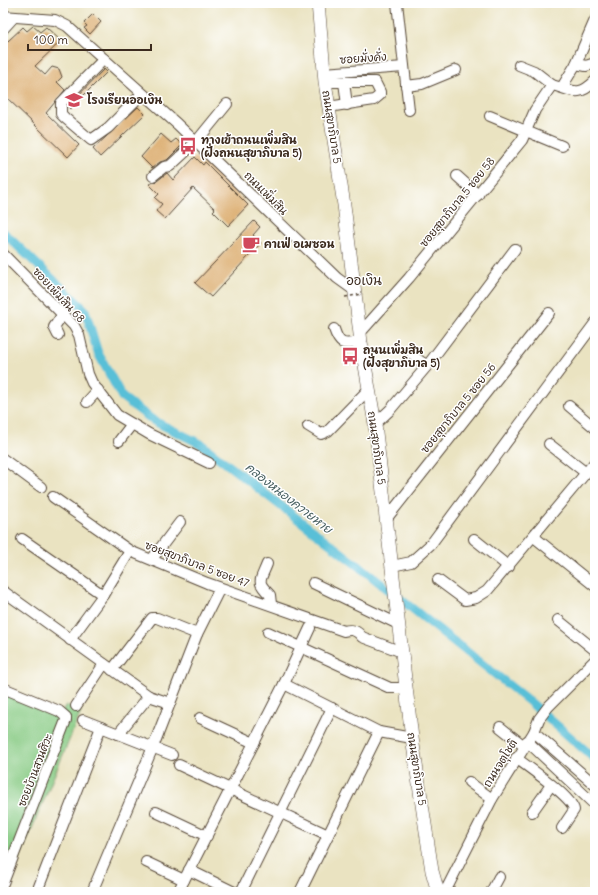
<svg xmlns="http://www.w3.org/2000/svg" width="598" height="895" font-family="Delius,'Playpen Sans Thai',sans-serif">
	<rect width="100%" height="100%" fill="#fff"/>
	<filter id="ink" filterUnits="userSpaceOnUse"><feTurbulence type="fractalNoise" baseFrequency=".025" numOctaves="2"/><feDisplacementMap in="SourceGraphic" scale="8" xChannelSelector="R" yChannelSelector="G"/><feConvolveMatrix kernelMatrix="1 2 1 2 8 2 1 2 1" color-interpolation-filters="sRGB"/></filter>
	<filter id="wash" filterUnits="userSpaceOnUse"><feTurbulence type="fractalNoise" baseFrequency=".012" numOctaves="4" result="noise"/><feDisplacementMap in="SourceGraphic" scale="16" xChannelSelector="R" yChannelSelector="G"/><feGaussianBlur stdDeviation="0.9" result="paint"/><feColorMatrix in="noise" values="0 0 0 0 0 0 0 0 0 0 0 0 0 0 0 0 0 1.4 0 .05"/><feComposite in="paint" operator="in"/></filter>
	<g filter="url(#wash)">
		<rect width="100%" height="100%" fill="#eae3c1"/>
		<polygon fill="#88cb84" stroke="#627a51" points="3,693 59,717 66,705 81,712 6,890 9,892 3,892"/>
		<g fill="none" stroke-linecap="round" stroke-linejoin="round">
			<polyline stroke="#59bfd7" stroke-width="9" points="3,232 85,310 98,353 122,397 154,421 201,444 365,571 530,702 595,759"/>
		</g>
		<g id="blocks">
			<g fill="#dcad70">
				<polygon points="93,14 101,22 90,34 84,28 87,26 84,23"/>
				<polygon points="33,26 40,32 46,27 61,41 35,66 45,75 52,67 59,69 62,77 57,82 65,90 46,113 79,145 68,157 4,95 7,92 3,87 3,36 8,41 23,27 27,31"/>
				<polygon points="104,69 107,72 70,109 68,106"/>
				<polygon points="138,107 145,114 100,157 93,149"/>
				<polygon points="161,134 171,143 176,139 182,145 167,160 160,162 152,168 141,157"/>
				<polygon points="195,157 203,165 205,162 248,205 228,226 213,211 215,209 193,188 165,219 156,211 162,204 155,198 159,194 149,184 157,181 167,173 173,180"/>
				<polygon points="254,221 260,227 253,235 261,243 211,297 195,283"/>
			</g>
		</g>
	</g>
	<g filter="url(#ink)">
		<use href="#blocks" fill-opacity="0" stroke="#554636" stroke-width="1"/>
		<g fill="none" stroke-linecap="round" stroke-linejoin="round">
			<g stroke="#554636" stroke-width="12">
				<g id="minor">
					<polyline points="397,3 409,110"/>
					<polyline points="3,16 55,20 67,26 177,124 337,278 355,291"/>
					<polyline points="3,29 14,17"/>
					<polyline points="104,59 61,103 61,114 65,118 91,140 108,128 142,94"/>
					<polyline points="576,64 586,66 595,63"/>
					<polyline points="519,65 534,71 552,85"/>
					<polyline points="324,73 404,67"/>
					<polyline points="325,82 375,82 380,92 380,95 374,100 328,107"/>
					<polyline points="344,82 347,105"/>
					<polyline points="406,86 422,84 456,70"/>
					<polyline points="562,87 576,64 595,20"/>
					<polyline points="490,116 562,146"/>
					<polyline points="153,176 164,167 170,166 196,142 227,104"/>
					<polyline points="457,176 478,195"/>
					<polyline points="3,254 74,326 79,335 88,374 92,383 117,415 149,434 209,463"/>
					<path d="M334 329C340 347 344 344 361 342"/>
					<path d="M360 333 409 278 522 140 535 110 552 85C572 90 578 98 595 81"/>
					<polyline points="58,335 54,327 63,314"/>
					<polyline points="412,355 427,366"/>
					<polyline points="87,402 98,390"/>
					<polyline points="569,406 595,428"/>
					<polyline points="375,424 390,410 427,366 515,249"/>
					<polyline points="308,426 321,434 328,431 369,389"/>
					<polyline points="119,441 132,424"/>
					<polyline points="549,444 586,473"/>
					<polyline points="3,459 41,487"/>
					<path d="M53 497 130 551 207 583 344 631C352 629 357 630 362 637L402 652"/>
					<polyline points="387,518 549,313"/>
					<polyline points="534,537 595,586"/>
					<polyline points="22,539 103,595"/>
					<polyline points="474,539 509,567"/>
					<polyline points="152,559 180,522"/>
					<path d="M267 564C260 582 256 581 270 595L271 604"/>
					<polyline points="392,566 411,562 431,544 595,323"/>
					<polyline points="438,580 465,600 476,598 487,591 595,462"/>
					<polyline points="313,583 398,624"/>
					<polyline points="3,591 149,696 170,703"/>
					<polyline points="558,620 595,650"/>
					<polyline points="268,632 390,688 407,688"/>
					<polyline points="70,640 103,595 130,551"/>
					<polyline points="112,670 152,618 157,618 197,634"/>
					<polyline points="284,684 379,732 412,738"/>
					<polyline points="3,688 59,711 66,717 66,720 3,883"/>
					<polyline points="76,706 104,664"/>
					<polyline points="200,718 254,743"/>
					<polyline points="83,720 172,755"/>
					<polyline points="500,727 524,746"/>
					<polyline points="534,732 595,785"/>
					<polyline points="118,734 149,696"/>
					<polyline points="527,741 595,805"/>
					<path d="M516 758C527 766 573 798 574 810L562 828"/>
					<polyline points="179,765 328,835"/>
					<polyline points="469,782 492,799"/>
					<polyline points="156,812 207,836"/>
					<polyline points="532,812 551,785"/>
					<polyline points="146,862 184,880"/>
					<polyline points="189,870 234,892"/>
					<polyline points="38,889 101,727"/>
					<polyline points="92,892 153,747 197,634 220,588"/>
					<polyline points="178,892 284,684 310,628"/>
					<polyline points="241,892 332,708"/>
					<polyline points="300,892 379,732"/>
					<polyline points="445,892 492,799 534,732 539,719 548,707 595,660"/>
					<polyline points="491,892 499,877"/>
				</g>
			</g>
			<g stroke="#554636" stroke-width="14">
				<polyline id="major" points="318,3 325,82 344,205 361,342 375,424 412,738 432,871 438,892"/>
			</g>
			<use href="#minor" stroke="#fff" stroke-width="10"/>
			<use href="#major" stroke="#fff" stroke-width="13"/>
			<polyline stroke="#554636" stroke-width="1.5" stroke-dasharray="3 3" stroke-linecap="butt" points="345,297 363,294"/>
		</g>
	</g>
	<defs>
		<g id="school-bare" transform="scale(1.38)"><path d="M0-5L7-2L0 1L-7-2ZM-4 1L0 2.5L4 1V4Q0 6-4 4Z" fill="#d1495b" stroke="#fff" stroke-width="2.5" paint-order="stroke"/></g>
		<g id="bus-bare" transform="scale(1.38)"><path d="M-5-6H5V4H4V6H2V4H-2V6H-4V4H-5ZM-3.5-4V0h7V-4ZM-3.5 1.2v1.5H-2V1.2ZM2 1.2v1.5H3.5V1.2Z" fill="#d1495b" stroke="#fff" stroke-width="2.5" paint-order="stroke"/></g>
		<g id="cafe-bare" transform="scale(1.38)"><path d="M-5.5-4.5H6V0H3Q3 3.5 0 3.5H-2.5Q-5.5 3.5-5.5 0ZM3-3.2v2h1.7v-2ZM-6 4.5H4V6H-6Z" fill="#d1495b" stroke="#fff" stroke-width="2.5" paint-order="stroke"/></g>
	</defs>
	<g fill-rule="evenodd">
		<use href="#school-bare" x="74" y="100"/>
		<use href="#bus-bare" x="188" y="146"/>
		<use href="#cafe-bare" x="251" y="244"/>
		<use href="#bus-bare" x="350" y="356"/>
	</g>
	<g text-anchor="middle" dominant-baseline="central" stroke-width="3" stroke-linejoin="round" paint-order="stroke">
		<g font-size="11" fill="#3b2a1e" stroke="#fff">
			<text transform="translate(363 58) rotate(-4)">ซอยมั่งคั่ง</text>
			<text transform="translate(332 127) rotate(81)">ถนนสุขาภิบาล 5</text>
			<text transform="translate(266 193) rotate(45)">ถนนเพิ่มสิน</text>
			<text transform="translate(457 202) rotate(-51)">ซอยสุขาภิบาล 5 ซอย 58</text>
			<text transform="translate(59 295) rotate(47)">ซอยเพิ่มสิน 68</text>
			<text transform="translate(458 408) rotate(-51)">ซอยสุขาภิบาล 5 ซอย 56</text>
			<text transform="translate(377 448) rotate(82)">ถนนสุขาภิบาล 5</text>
			<text transform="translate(197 564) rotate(21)">ซอยสุขาภิบาล 5 ซอย 47</text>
			<text transform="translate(500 763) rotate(-58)">ถนนจตุโชติ</text>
			<text transform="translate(417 769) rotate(81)">ถนนสุขาภิบาล 5</text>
			<text transform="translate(35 770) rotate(-69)">ซอยบ้านสวนศิวะ</text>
		</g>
		<g font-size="11" font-weight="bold" fill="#3b2a1e" stroke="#fff" text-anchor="start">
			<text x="87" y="100">โรงเรียนออเงิน</text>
			<text x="201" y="140">ทางเข้าถนนเพิ่มสิน<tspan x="201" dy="13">(ฝั่งถนนสุขาภิบาล 5)</tspan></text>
			<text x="264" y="244">คาเฟ่ อเมซอน</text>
			<text x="363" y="350">ถนนเพิ่มสิน<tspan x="363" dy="13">(ฝั่งสุขาภิบาล 5)</tspan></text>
		</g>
		<g font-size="12" font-style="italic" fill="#465e5f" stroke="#fff">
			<text transform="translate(289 498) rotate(38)">คลองหนองควายหาย</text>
		</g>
		<g font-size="13" fill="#3b2a1e" stroke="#fff">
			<text x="364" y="280">ออเงิน</text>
		</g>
	</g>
	<rect width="598" height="895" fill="none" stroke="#fff" stroke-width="16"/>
	<path d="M28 44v6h123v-6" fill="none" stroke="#3b2a1e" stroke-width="2"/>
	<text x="34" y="44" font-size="12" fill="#3b2a1e" stroke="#ffffff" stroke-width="3" paint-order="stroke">100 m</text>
</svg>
